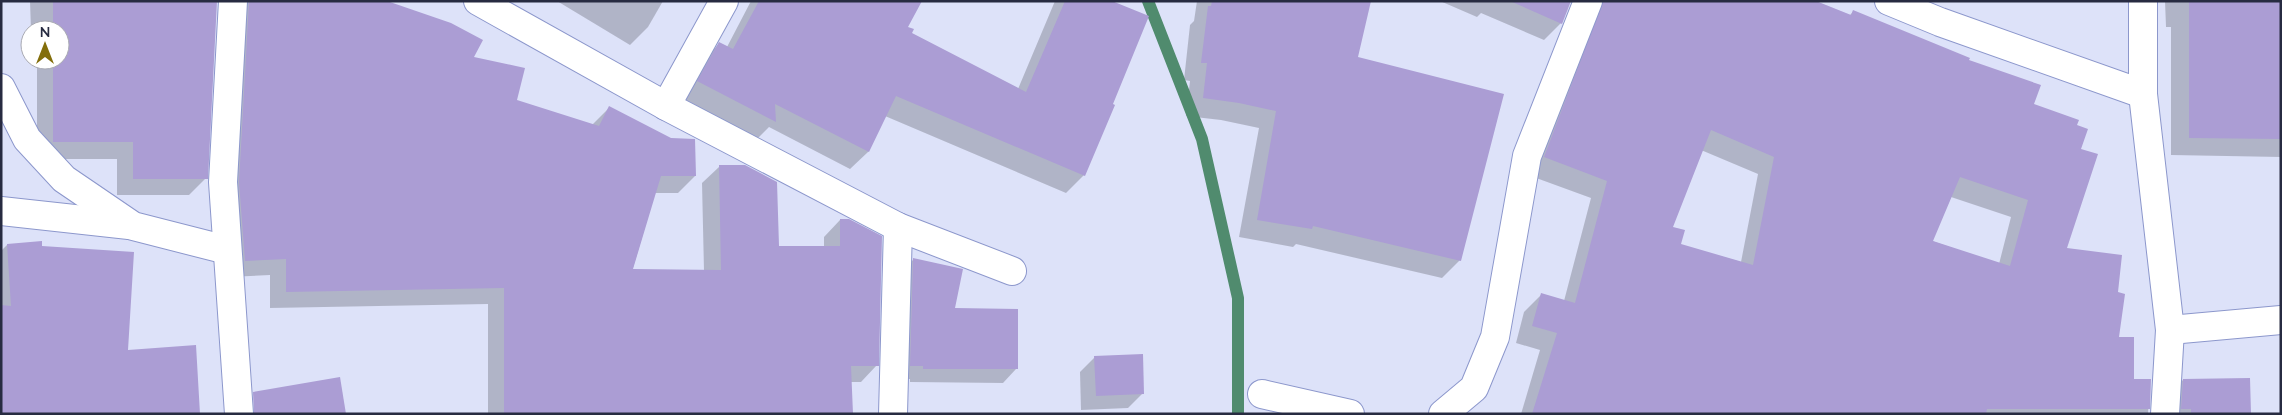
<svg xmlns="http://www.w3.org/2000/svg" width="2282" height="415" font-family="Mulish,sans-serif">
	<rect width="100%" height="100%" fill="#dde2f9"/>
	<g fill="#0003" fill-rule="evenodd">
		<polygon points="30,1 383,1 472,58 516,101 592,125 609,108 695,176 678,193 655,193 632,271 704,271 702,183 719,167 778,247 824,247 824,237 840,220 877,365 861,382 850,382 851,414 488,414 488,304 270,308 270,275 229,277 225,5 216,2 206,178 189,195 117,195 117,159 37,159 37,60 60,60 60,30 31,30"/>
		<polygon points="557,1 663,1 648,27 630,45"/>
		<polygon points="751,1 920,1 907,27 910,33 1018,89 1055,1 1115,1 1084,175 1066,193 885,116 868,152 850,169 769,127 757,139 681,99 702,61 719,44 727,47"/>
		<polygon points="1197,1 1370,1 1357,58 1460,260 1442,278 1296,244 1293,247 1239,237 1259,128 1221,120 1186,116 1190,81 1184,80 1190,25 1194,21"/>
		<path d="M1440 1H1812L1849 16 1853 12 1967 61 2032 105 2076 126 2079 150 2065 249 2117 293V338L2133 381 2150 380 2148 414H1521L1540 350 1516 343 1524 312 1541 295 1564 301 1591 198 1528 175 1576 3 1569 2 1561 23 1544 40 1481 13 1477 17ZM1701 150 1758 174 1741 262 1680 245 1671 227ZM1951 197 2011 217 1999 264 1932 241Z"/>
		<polygon points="2165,1 2281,1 2281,157 2171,155 2171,27 2166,27"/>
		<polygon points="7,245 41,247 127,351 1,414 1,251"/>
		<polygon points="913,260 954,309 1016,369 1003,383 910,382 910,379 897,379 899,274"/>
		<polygon points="1095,357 1143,393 1128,408 1081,410 1080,372"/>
		<polygon points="2183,380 2249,414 2165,414 2166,397"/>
	</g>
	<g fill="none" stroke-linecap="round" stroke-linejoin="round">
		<polyline stroke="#508b6e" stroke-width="12" points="1148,1 1202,139 1238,298 1238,414"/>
	</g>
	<g fill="#ab9dd4" fill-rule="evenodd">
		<polygon points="53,1 217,1 208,179 133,179 133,142 53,142 53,60 60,60 60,30 53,30"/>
		<polygon points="249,1 387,1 451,23 483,40 474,57 525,68 517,100 599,126 609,106 671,138 695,139 696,176 661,176 633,269 721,270 719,165 745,165 777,182 779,246 840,246 840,219 849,219 882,236 879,366 851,366 853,414 504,414 504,288 286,292 286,259 245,261 239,182"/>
		<polygon points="759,1 922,1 908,27 914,29 912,33 1026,92 1065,1 1112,1 1149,16 1113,104 1115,105 1085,176 896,96 869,152 775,104 776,122 697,81 719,42 733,49"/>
		<polygon points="1212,1 1371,1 1358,57 1504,94 1461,261 1313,226 1312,229 1257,220 1276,111 1239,103 1203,98 1207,63 1201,63 1208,6 1211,6"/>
		<polygon points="1510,1 1571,1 1562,24"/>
		<path d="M1603 1H1816L1851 15 1853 10 1970 58 1969 60 2041 85 2034 104 2079 120 2077 125 2088 129 2081 149 2098 154 2067 248 2122 255 2118 292 2125 294 2119 337H2134V379H2151L2150 409H1987L1986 414H1532L1557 333 1532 326 1541 293 1575 303 1607 181 1544 157ZM1711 130 1774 157 1753 265 1681 244 1685 230 1673 227ZM1960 177 2028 200 2010 266 1933 241Z"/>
		<polygon points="2189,1 2281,1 2281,139 2189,138"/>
		<polygon points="42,241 42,246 134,252 128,350 196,345 200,414 1,414 1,305 11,306 7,244"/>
		<polygon points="913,258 963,269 955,308 1018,309 1018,369 923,369 923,366 910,366"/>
		<polygon points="1143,354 1144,394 1096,396 1094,356"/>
		<polygon points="340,377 346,414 254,414 253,392"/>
		<polygon points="2250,378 2251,414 2191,414 2191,409 2181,409 2183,379"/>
	</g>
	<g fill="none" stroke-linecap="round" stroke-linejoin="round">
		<g stroke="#8c97cc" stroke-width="30">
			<g id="minor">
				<polyline points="233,1 223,182 239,414"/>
				<polyline points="478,1 666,106 898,227 1012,271"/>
				<polyline points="1889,1 1940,22 2143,94"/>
				<polyline points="2143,1 2143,94 2170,330 2165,414"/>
				<polyline points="1,88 27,139 64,179 133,226 227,250"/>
				<polyline points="666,106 724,1"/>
				<polyline points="1,211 129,225"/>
				<polyline points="2170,330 2281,320"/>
				<polyline points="1262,394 1350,414"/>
				<polyline points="893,414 898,227"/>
				<polyline points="1443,414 1474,388 1495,337 1527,156 1588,1"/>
			</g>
		</g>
		<use href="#minor" stroke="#fff" stroke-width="28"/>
	</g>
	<rect width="2282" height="415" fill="none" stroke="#272b41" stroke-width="5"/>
	<g transform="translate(45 45)"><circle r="24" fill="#ffffff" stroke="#a9aab3"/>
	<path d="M0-4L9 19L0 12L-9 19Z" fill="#836e0b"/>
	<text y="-8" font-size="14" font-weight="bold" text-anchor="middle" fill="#272b41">N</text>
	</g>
</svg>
